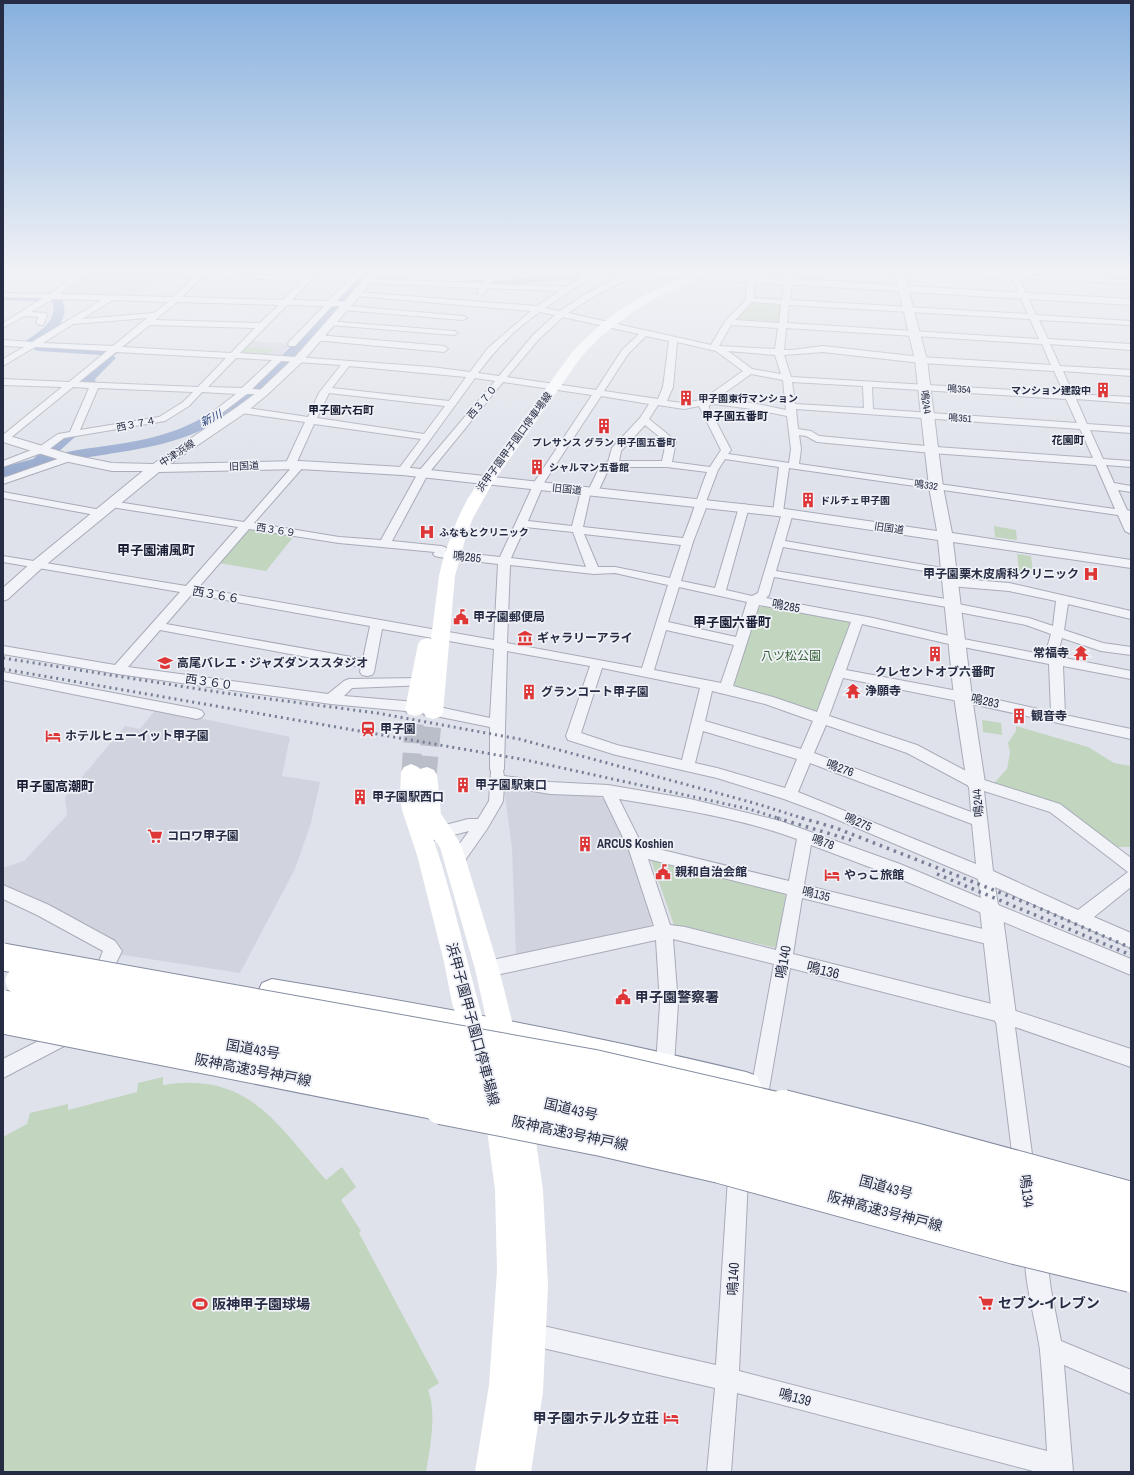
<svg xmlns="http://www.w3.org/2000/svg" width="1134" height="1475" font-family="'Archivo Narrow','Noto Sans JP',sans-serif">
	<rect width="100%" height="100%" fill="#dfe2ea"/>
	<g fill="#d1d4df">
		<polygon points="89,270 141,270 199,272 191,280 156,279 138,297 61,295 60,293"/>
		<polygon points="251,341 291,344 280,356 238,353"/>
		<polygon points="156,709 290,737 282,776 320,782 311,823 295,869 240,973 117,954 119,943 3,885 3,868 24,861 67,815 65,797 125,726 140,729"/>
		<polygon points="513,786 593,795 605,799 636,861 655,920 650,926 516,955 512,848 504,789"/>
	</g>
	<g fill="#c1d5bf">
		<polygon points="765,270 787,270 786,279 747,278"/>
		<polygon points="751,303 782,305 779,323 734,320"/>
		<polygon points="246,347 273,349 268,354 241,352"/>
		<polygon points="994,526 1016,530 1017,540 995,537"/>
		<polygon points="247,529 294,536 266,571 218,563"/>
		<polygon points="1017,554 1031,556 1033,573 1019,571"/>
		<polygon points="768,604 848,621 851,625 819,711 810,712 768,696 738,689 734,685 755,609"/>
		<polygon points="982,720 1001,723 1002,735 983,732"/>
		<polygon points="1016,726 1088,747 1114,763 1131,766 1131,847 1116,847 1051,801 994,783 1007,769 1010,753 1008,743 1016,731"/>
		<polygon points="650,857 786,892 777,948 674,925"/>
		<path d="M163 1077V1085C248 1071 276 1123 326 1180L342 1167 356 1187 341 1200 361 1231 359 1233 439 1383 428 1390C437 1412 430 1448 426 1472H3V1137L27 1124 30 1113 68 1104V1110L137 1092 138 1083Z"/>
	</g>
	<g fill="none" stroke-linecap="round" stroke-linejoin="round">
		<g stroke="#96a9ce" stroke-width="2">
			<polyline points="181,298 210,270"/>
			<polyline points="112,356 141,332"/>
		</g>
		<g fill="#96a9ce" fill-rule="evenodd">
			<path d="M361 270H373C361 287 344 302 330 317 291 360 250 410 195 433 154 450 108 453 65 461 44 465 24 471 3 477V467L33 459 63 434 68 433 73 434 75 437 56 454C99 445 146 444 186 426 253 397 312 323 361 270Z"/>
			<polygon points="584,272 590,275 588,277 495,287 469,286 465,285 463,283 465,281 469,280 495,281"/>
			<path d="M3 294 60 297C73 316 55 333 39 343L105 347 110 348 112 353 111 354 116 358 95 379 96 384 94 387H84L81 378 104 356 101 355 39 351 35 350 33 346H27L25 343 27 340C39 332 59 320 52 302L3 300Z"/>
		</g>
		<g stroke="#babec9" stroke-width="19" stroke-dasharray="19 10" stroke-linecap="butt">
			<polyline points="411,772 415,709"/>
			<polyline points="427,775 433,712"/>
		</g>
		<g stroke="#a8abb8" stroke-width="2">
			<g id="minor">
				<path d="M81 270H90L59 294 173 297 201 270H209L207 272 306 277 313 270H321L292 300 328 301 358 270H366L337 301 350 302 351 304 348 306 463 316 467 318 463 320 343 310 339 308 341 306H332L295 346H289L288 344 289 342 324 306 287 305 240 353 431 367 470 372 488 348 531 311 356 296 352 294 356 292 537 306 560 291 487 288 484 294H481L477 292 480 288 367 283 363 281 367 279 410 280 418 270H426L418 281 483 283 492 270H500L490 284 566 287 584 275 585 270H593L590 278 545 308 560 311C580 297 622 270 647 270L599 293 568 313 711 345 726 320 746 300 747 278H753L754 280V298L782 300 786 270H794L790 300 1028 314 1012 278 909 272 905 270H949L1010 273 1008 270H1016L1017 274 1131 280V284L1019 278 1036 315 1131 321V325L1039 320 1048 339 1131 344V350L1050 344 1060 366 1131 370V376L1063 371 1073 394 1131 397V403L1076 399 1087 424 1131 427V433L1090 430 1103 459 1131 461V467L1106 465 1114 483 1131 486V492L1118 490 1127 510 1131 511V534L1125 531 1118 515 789 468 783 512 788 510 793 513 785 541 948 569 952 570 954 572 952 574 948 575 783 547 776 571 952 600 956 601 958 604 1029 618 1053 626 1056 601 1009 591 950 586 946 585 944 582 946 579 950 578 1009 583 1131 611V619L1068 604 1064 630 1103 643 1131 647V655L1101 651 1062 638 1058 652 1060 657 1131 671V679L1063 666 1065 715 1131 729V739L963 702 843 678 829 716 917 745 981 779 1060 804 1131 858V887L1094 917 1131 933V948L995 887 998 905 1131 959V975L888 874 811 845 804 885 995 932 1001 934 1003 939 1001 944 995 946 802 898 793 954 1004 1007 1131 1049V1067L1015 1027 1034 1169 1031 1176 1024 1179 1017 1176 1014 1169 996 1021 790 968 769 1089 767 1096 760 1098 753 1096 751 1089 774 964 673 939 678 1004 674 1065 672 1071 665 1074 658 1071 656 1065 660 1004 656 940 487 977 481 974 478 969 481 964 487 961 654 926 629 850 603 796 550 794 504 786 503 801 501 805 487 829 461 866 455 867 449 866 447 861 469 831 434 840 429 838 426 834 429 830 434 828 468 819H478L489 801 491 771 490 769V727L416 712 331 704 118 674 3 654V646L115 665 180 592 3 562V556L186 586 238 527 111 507 106 504 107 502 111 501 244 522 292 467H286L285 465 305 422 241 413 236 410 241 407 308 417 319 393 341 365 281 361 252 389 267 390 269 392 267 394H247L214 419H208L206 417 236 394 202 392 189 406 165 421 64 438 47 451 3 467V461L39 447 58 434 70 432 89 388 73 387 8 440H3V435L62 387 3 385V379L69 382 107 351 35 347 3 366V359L24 347 3 346V340L32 342 102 300 53 299 31 312 46 313 47 315 43 325H40L36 323 38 317 24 316 3 328V323L43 298 3 297V293L50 294ZM203 276 302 281 283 300 182 297ZM113 300 168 302 154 313 82 319ZM177 302 279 305 260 323 155 320ZM752 302 781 304 779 323 735 320ZM789 305 1030 319 1039 339 787 323ZM540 312 555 315 533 335 499 376 478 373C495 350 516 328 540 312ZM563 317 639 334 622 350 596 390 507 377 539 339ZM147 318 113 346 43 343 73 324ZM150 325 255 328 231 353 122 347ZM731 325 778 328 775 349 719 346ZM786 328 1042 344 1051 365 921 357 823 346 792 350H784ZM646 336 669 341 663 387 658 399 604 391 628 354ZM677 342 716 351 743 371 702 400 684 403 667 401 673 387ZM728 351 775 355 781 374 752 369ZM116 352 226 358 198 387 79 382ZM823 352 921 363 1054 371 1064 393 791 377 784 355ZM236 358 272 360 242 388 208 387ZM349 366 466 377 449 401 332 388ZM751 374 783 380 786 410 752 403 716 399ZM475 378 495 381 419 471 381 540 339 537 254 523 305 465 300 462 296 464 314 424 421 439 397 471 398 473H406ZM503 382 592 395 535 481 500 557 445 551 447 549 445 547 441 546 392 541 428 474ZM792 382 863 386 864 408 795 404ZM872 387 1066 399 1077 423 873 409ZM98 388 193 392 183 402 159 417 80 430ZM329 393 445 406 424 434 317 418ZM601 396 649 404 640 418 612 448 608 462 601 464 589 489H582L581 491 572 526 528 521 545 481ZM714 404 752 409 787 416 791 449 789 463 728 454 731 450 709 408V405ZM658 405 684 409 699 406 721 450 710 467 672 462 676 441 649 419ZM796 409 1080 429 1093 458 936 447 819 436 811 431 798 429ZM645 425 666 442 662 461H619L621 451ZM799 435 806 436 817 442 932 453 1096 465 1115 509 799 464 801 449ZM725 459 779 467 773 512 778 515 782 513 758 593 752 596 726 590 749 507 744 504 739 507 715 588 681 581 693 542 706 508 707 499 718 470ZM613 467H667L707 472C698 495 692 516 683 538L583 527 590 495 597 494 609 468ZM525 527 573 532 586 567 511 558ZM249 529 339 543 435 552 433 554 435 556 439 557 498 564 494 640 198 588ZM584 534 681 545 670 578 615 567H598ZM510 565 594 574 615 573 668 585 642 668 507 643ZM774 577 947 607 949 610 953 611 1026 625 1051 634 1046 652V655L958 638 873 618 766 598 769 595ZM679 587 747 602 736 637 668 622ZM192 594 370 626 363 659 166 624ZM759 605 851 622 817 712 773 697 733 686ZM862 624 958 646 1049 664 1051 712 963 692 846 670ZM382 629 494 649 490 718 416 702 344 696 352 688 426 685 428 682 426 679 421 678 349 679 344 681 328 694 128 667 160 630 361 667 360 672 362 675 367 676 372 675 374 672ZM666 630 734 645 721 683 654 670ZM507 651 590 666 566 736 568 740 616 755 717 778 784 799 824 814 978 879 981 898 900 864 780 821 690 799 608 785 550 782 504 776 503 771 504 769ZM602 668 700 688 682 760 617 745 581 733ZM712 691 765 704 813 721 801 749 705 721ZM826 725 907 753 969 786 971 812 814 753ZM703 731 797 759 785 788 717 768 695 763ZM810 763 972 824 976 864 798 792ZM984 791 1050 812 1128 872 1078 910 993 871ZM619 799C679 809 740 818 797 839L789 881 642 845ZM648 859 787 894 776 950 685 927 670 925Z"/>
				<polygon points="327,321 454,331 458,333 454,335 330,325 326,323"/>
				<polygon points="317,335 444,346 448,349 444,352 314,340 313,338 314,336"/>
				<polygon points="69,455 73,456 74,458 73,460 3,484 3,478"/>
				<polygon points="3,492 101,510 106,513 101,516 3,498"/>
				<polygon points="3,672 197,709 202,711 204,714 202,717 197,719 3,680"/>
				<polygon points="3,885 49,905 115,941 122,951 112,971 106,974 100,971 97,966 103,951 37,915 3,899"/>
				<polygon points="62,1029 68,1032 71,1038 68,1044 3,1078 3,1059"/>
				<path d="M738 1168 745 1171 748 1178 739 1371 1047 1451C1045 1417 1043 1383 1040 1350 1037 1325 1019 1265 1027 1244L1035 1241 1043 1244 1046 1252 1051 1290 1061 1341 1131 1370V1394L1064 1365 1073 1472H1037L737 1393 731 1472H707L715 1388 530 1345 522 1342 519 1334 522 1326 530 1323 716 1365 728 1178 731 1171Z"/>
			</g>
		</g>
		<g stroke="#a8abb8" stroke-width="2">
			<g id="tertiary">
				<polygon points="372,270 382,270 303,361 268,394 245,413 170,464 300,461 402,467 778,508 937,531 929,487 915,360 899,291 594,273 589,270 641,270 898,285 894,270 904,270 908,286 1131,299 1131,305 909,292 927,360 943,487 952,533 1131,560 1131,568 953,542 972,697 985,783 983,788 976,790 969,788 967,783 954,697 938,540 778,516 402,475 300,469 159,472 42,568 8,599 3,601 3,588 32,562 143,471 112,471 64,461 3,442 3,434 72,455 112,463 153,464 237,407 260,390 295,357"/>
				<polygon points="991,901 998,904 1002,910 1016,1015 1012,1023 1004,1026 996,1023 992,1015 980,910 984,904"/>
			</g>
		</g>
		<g stroke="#858ca2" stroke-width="2">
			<path id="trunk" d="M272 979C431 1005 589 1034 746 1072L757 1076 761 1086 757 1096 746 1100C589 1061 431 1031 272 1005L262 1001 258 992 262 983Z"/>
		</g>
		<use href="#minor" fill="#f2f3f8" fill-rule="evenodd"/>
		<use href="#tertiary" fill="#f2f3f8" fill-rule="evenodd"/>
		<g fill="#fff" fill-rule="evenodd">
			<path d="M699 270H712L711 272 660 296 635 310 600 337 581 357 492 484 473 518 466 536 455 576 443 712 440 717 433 719 426 717 423 711 422 714 415 716 408 714 405 709 418 644 421 640 427 638 431 639 439 576 444 555 458 518 467 500 490 465 573 351C586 338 599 325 614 314 639 295 670 283 699 270Z"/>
			<path d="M411 764 418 767 420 769 427 767 434 770 437 775 441 814 454 833 462 847 499 969 518 1045 514 1054 505 1057 496 1054 492 1045 475 969 440 847 433 838C456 904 468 973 489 1039L485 1048 476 1051 467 1048 452 1003 444 962 417 855 402 810 400 797 401 772 404 767Z"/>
			<polygon points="496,1097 506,1101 508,1106 518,1100 528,1104 532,1114 543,1190 548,1285 543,1392 531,1472 475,1472 489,1385 497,1271 495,1190 488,1137 482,1111 486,1101"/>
		</g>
		<use href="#trunk" fill="#fff" fill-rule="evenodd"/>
		<g stroke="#777e95" stroke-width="3" stroke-dasharray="2 4" stroke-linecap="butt">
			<polyline points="3,658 224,693 377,713 519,739 754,803 805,819"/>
			<polyline points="3,669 526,760 749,809 781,819"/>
		</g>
		<g stroke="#777e95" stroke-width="3.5" stroke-dasharray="2.5 5" stroke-linecap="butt">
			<polyline points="777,818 851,840"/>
			<polyline points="802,818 836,828 1034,906 1131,948"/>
			<polyline points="937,874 1131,955"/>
		</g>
		<g stroke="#858ca2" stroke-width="29" stroke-linecap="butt">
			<g id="trunk-bridge-far1">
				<polyline points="19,981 490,1067 684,1108"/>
				<polyline points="4,1004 491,1091 564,1108"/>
			</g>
		</g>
		<g stroke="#858ca2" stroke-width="36" stroke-linecap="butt">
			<g id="trunk-bridge">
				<polyline points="560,1107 759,1153 1131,1252"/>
				<polyline points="679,1107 761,1126 1131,1226"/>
			</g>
		</g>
		<g stroke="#858ca2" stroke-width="29" stroke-linecap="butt">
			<g id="motorway-bridge-far1">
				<polyline points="3,957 592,1063 787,1108"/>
				<polyline points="3,1020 446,1108"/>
			</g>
		</g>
		<g stroke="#858ca2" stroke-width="36" stroke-linecap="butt">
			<g id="motorway-bridge">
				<polyline points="441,1107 597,1138 720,1166 1015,1247 1131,1275"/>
				<polyline points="783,1107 914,1140 1131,1199"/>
			</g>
		</g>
		<use href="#trunk-bridge-far1" stroke="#fff" stroke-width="27"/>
		<use href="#trunk-bridge" stroke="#fff" stroke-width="34"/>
		<use href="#motorway-bridge-far1" stroke="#fff" stroke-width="27"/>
		<use href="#motorway-bridge" stroke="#fff" stroke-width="34"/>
	</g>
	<linearGradient id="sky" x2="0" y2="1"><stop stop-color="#87b0de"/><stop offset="0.57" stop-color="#f1f2f6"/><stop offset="1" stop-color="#f1f2f6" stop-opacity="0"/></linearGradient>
	<rect width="1134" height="476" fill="url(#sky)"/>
	<defs>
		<g id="building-bare" transform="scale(1.2)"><path d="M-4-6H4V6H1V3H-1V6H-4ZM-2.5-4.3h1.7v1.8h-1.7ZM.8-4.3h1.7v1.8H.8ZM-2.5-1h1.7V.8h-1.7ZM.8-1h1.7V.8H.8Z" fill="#de3636" stroke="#eff1f7" stroke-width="2.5" paint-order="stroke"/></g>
		<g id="hospital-bare" transform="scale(1.2)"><path d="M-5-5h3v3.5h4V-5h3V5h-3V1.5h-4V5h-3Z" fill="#de3636" stroke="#eff1f7" stroke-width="2.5" paint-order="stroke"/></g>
		<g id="civic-bare" transform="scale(1.2)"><path d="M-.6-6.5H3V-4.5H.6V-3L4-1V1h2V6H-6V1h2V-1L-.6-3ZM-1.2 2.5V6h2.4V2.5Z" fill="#de3636" stroke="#eff1f7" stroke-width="2.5" paint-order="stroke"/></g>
		<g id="museum-bare" transform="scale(1.2)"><path d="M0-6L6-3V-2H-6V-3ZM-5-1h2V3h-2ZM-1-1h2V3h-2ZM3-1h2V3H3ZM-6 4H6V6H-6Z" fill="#de3636" stroke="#eff1f7" stroke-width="2.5" paint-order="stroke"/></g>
		<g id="temple-bare" transform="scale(1.2)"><path d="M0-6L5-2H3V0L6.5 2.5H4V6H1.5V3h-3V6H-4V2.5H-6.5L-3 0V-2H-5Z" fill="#de3636" stroke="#eff1f7" stroke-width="2.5" paint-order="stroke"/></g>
		<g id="school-bare" transform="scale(1.2)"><path d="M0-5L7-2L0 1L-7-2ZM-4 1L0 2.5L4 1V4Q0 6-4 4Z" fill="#de3636" stroke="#eff1f7" stroke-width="2.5" paint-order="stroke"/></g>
		<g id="station-bare" transform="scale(1.2)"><path d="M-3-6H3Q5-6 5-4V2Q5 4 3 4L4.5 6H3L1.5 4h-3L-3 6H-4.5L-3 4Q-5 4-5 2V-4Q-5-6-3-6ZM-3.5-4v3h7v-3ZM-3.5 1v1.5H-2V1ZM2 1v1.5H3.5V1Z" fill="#de3636" stroke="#eff1f7" stroke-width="2.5" paint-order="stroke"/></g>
		<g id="hotel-bare" transform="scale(1.2)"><path d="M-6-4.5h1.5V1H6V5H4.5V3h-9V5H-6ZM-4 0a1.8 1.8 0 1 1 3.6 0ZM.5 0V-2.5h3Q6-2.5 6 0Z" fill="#de3636" stroke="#eff1f7" stroke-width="2.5" paint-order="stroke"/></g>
		<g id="supermarket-bare" transform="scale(1.2)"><path d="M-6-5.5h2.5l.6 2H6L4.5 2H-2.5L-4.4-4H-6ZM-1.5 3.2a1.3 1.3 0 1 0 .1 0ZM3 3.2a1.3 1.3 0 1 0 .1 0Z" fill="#de3636" stroke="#eff1f7" stroke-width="2.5" paint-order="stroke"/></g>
		<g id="stadium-bare" transform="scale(1.2)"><path d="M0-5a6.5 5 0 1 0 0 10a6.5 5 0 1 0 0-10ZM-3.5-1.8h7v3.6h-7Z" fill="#de3636" stroke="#eff1f7" stroke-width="2.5" paint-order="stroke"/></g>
	</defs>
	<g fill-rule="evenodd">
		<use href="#building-bare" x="1103" y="390"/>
		<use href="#building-bare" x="686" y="398"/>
		<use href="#building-bare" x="604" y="426"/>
		<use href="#building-bare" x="537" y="467"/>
		<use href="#building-bare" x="808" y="500"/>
		<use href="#hospital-bare" x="427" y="532"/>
		<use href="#hospital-bare" x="1091" y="574"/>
		<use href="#civic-bare" x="461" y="617"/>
		<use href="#museum-bare" x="525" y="638"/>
		<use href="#temple-bare" x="1081" y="653"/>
		<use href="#building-bare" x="935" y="654"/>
		<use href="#school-bare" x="165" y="663"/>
		<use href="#temple-bare" x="853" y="691"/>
		<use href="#building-bare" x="529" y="692"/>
		<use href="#building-bare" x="1019" y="716"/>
		<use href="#station-bare" x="368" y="729"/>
		<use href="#hotel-bare" x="53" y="736"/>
		<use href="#building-bare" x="463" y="785"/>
		<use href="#building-bare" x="360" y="797"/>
		<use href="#supermarket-bare" x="155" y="836"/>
		<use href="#building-bare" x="585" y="844"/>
		<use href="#civic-bare" x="663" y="872"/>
		<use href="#hotel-bare" x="832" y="875"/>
		<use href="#civic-bare" x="623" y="997"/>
		<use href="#supermarket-bare" x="986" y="1303"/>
		<use href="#stadium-bare" x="200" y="1304"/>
		<use href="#hotel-bare" x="671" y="1418"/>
	</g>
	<g text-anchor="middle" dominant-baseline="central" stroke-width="3.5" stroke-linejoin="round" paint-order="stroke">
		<g font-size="10" fill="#262c43" stroke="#eff1f7">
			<text transform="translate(959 389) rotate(4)">鳴354</text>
			<text transform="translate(482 402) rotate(-50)">西３７０</text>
			<text transform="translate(926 402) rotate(83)">鳴244</text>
			<text transform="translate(960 418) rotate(4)">鳴351</text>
			<text transform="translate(136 424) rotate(-11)">西３７４</text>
			<text transform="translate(514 442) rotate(-54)">浜甲子園甲子園口停車場線</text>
			<text transform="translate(177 453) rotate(-33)">中津浜線</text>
			<text transform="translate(244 466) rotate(-3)">旧国道</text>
			<text transform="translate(926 485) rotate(8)">鳴332</text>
			<text transform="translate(567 489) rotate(6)">旧国道</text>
			<text transform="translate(889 528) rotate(8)">旧国道</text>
			<text transform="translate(276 530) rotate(9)">西３６９</text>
		</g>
		<g font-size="10" font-weight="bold" fill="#262c43" stroke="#eff1f7" text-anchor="start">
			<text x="1091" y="390" text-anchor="end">マンション建設中</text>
			<text x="698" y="398">甲子園東行マンション</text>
			<text x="604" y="442" text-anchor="middle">プレサンス グラン 甲子園五番町</text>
			<text x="549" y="467">シャルマン五番館</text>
			<text x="820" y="500">ドルチェ甲子園</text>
			<text x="439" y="532">ふなもとクリニック</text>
		</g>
		<g font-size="11" font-weight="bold" fill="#181d34" stroke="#eff1f7">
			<text x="341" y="410">甲子園六石町</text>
			<text x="735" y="416">甲子園五番町</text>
			<text x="1068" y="440">花園町</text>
		</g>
		<g font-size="11" font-style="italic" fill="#2b437c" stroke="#eff1f7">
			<text transform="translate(211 418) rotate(-26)">新川</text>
		</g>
		<g font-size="12" fill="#262c43" stroke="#eff1f7">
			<text transform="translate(467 557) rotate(6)">鳴285</text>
			<text transform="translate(216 595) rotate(10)">西３６６</text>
			<text transform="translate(786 606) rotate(11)">鳴285</text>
			<text transform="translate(209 682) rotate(8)">西３６０</text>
			<text transform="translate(985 701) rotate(12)">鳴283</text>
			<text transform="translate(840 768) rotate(20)">鳴276</text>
			<text transform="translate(978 803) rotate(-95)">鳴244</text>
			<text transform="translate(858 822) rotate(23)">鳴275</text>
			<text transform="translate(823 842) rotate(20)">鳴78</text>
			<text transform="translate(816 894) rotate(14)">鳴135</text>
		</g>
		<g font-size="12" font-weight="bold" fill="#262c43" stroke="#eff1f7" text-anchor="start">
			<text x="1079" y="574" text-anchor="end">甲子園栗木皮膚科クリニック</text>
			<text x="473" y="617">甲子園郵便局</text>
			<text x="537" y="638">ギャラリーアライ</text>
			<text x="1069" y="653" text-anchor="end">常福寺</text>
			<text x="177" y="663">高尾バレエ・ジャズダンススタジオ</text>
			<text x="935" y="672" text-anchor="middle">クレセントオブ六番町</text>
			<text x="865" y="691">浄願寺</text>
			<text x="541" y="692">グランコート甲子園</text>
			<text x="1031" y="716">観音寺</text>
			<text x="380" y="729">甲子園</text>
			<text x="65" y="736">ホテルヒューイット甲子園</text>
			<text x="475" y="785">甲子園駅東口</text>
			<text x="372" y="797">甲子園駅西口</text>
			<text x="167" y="836">コロワ甲子園</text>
			<text x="597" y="844">ARCUS Koshien</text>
			<text x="675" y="872">親和自治会館</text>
			<text x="844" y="875">やっこ旅館</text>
		</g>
		<g font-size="12" fill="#336132" stroke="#eff1f7">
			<text x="791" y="656">八ツ松公園</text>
		</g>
		<g font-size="13" font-weight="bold" fill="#181d34" stroke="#eff1f7">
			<text x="156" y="550">甲子園浦風町</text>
			<text x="732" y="622">甲子園六番町</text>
			<text x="55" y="786">甲子園高潮町</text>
		</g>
		<g font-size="14" fill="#262c43" stroke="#eff1f7">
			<text transform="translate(783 962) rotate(-80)">鳴140</text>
			<text transform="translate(823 970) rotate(14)">鳴136</text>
			<text transform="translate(473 1024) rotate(75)">浜甲子園甲子園口停車場線</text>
			<text transform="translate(253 1049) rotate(10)">国道43号</text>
			<text transform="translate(253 1070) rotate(11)">阪神高速3号神戸線</text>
			<text transform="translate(571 1109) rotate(13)">国道43号</text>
			<text transform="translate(570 1133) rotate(12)">阪神高速3号神戸線</text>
			<text transform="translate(886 1187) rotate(15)">国道43号</text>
			<text transform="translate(1027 1191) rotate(83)">鳴134</text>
			<text transform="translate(885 1211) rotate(15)">阪神高速3号神戸線</text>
			<text transform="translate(733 1279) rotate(-87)">鳴140</text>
			<text transform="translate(795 1397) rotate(15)">鳴139</text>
		</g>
		<g font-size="14" font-weight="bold" fill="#262c43" stroke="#eff1f7" text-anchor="start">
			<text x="635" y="997">甲子園警察署</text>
			<text x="998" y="1303">セブン-イレブン</text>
			<text x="212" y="1304">阪神甲子園球場</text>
			<text x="659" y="1418" text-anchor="end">甲子園ホテル夕立荘</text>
		</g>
	</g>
	<rect width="1134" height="1475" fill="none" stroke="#262c43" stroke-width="8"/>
</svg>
